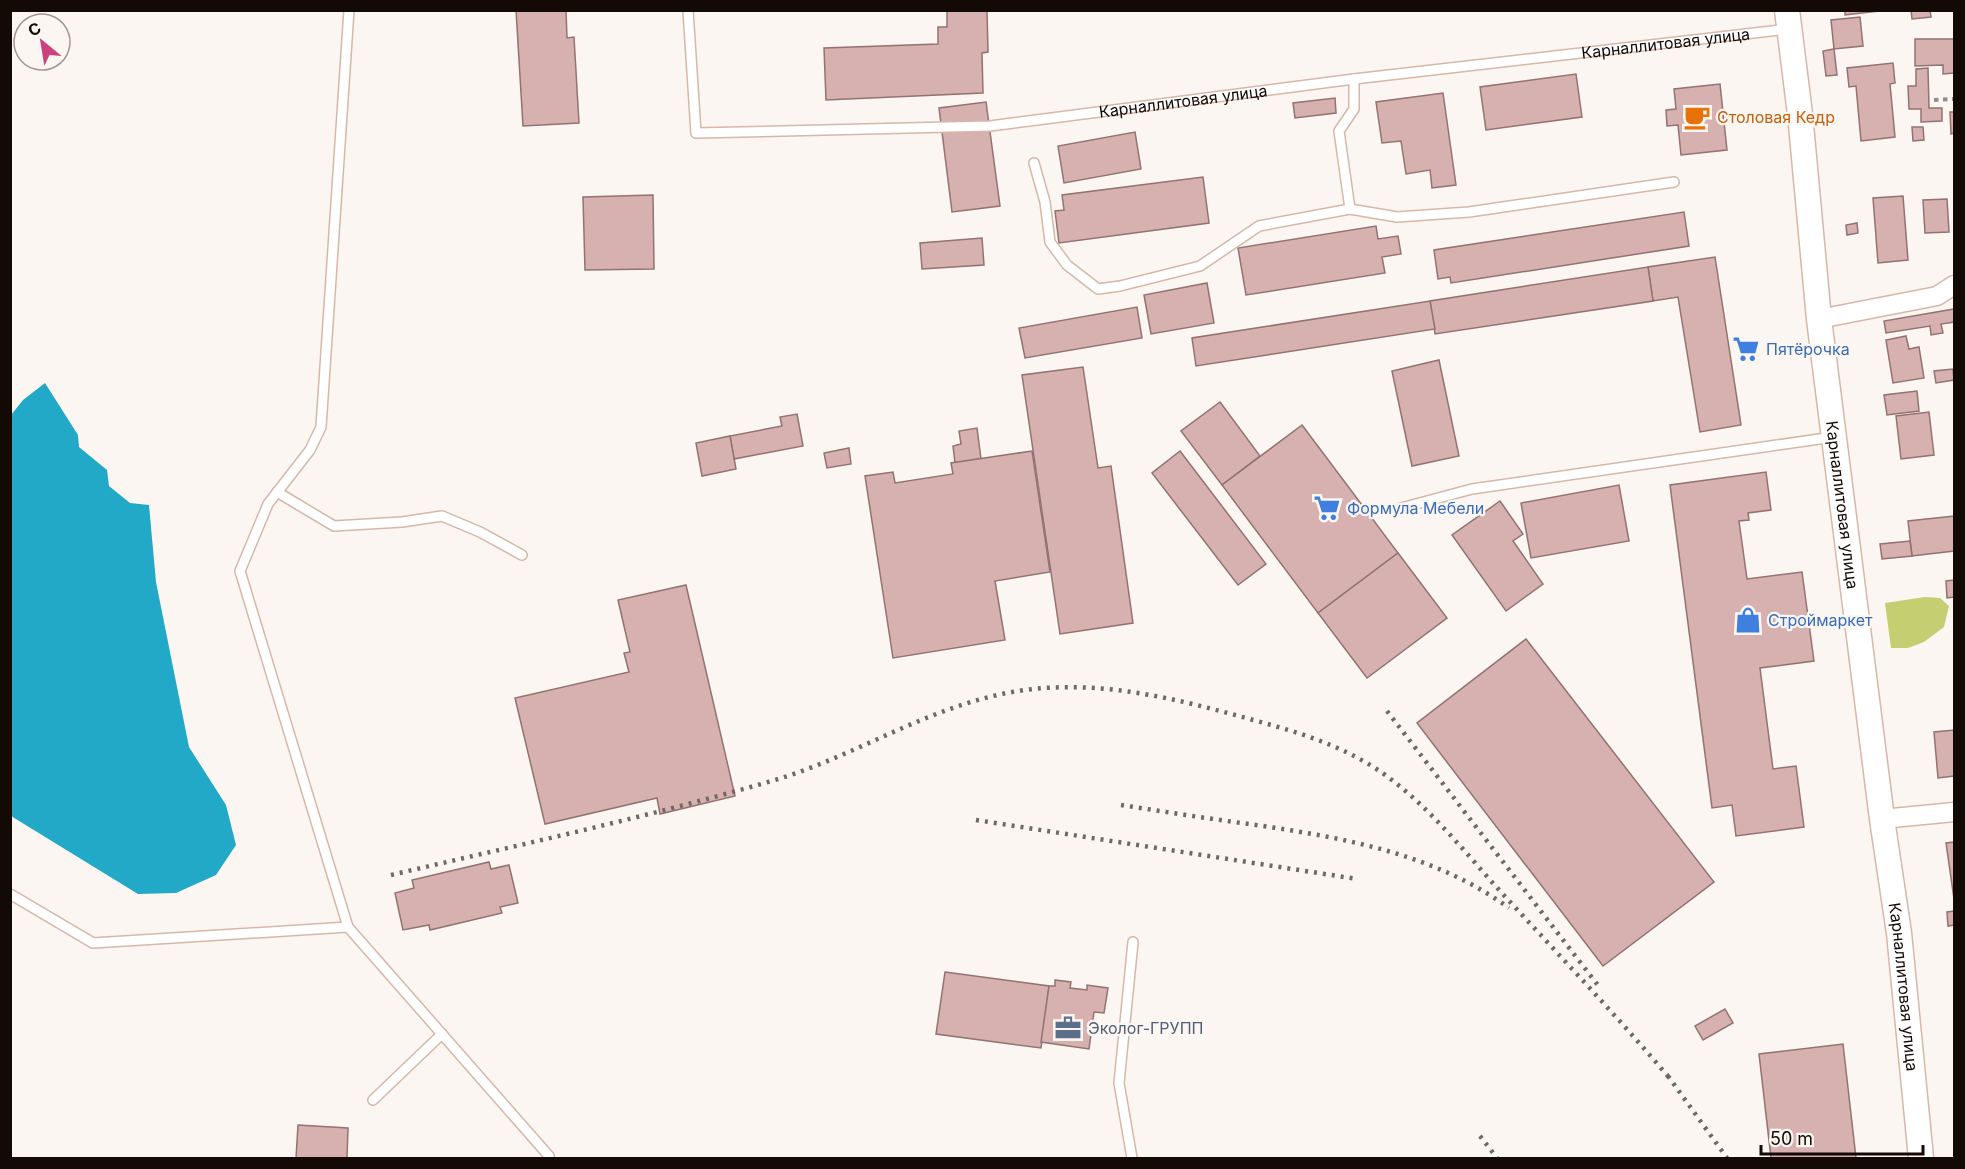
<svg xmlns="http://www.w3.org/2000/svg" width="1965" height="1169" font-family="Inter,sans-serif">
	<rect width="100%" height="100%" fill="#fcf6f2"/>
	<polygon fill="#c6ce72" points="1925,597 1940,598 1949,606 1944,627 1924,642 1908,648 1891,648 1885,603"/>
	<polygon fill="#21a9c7" points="45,383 78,435 79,447 107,470 109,486 130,503 149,505 156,582 189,747 226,805 236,845 216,875 176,893 138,894 11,816 11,415 23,400"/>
	<g fill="#d6b1b0" stroke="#937271" stroke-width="1.5">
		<polygon points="516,10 566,10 567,38 574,37 579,123 523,126"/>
		<polygon points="947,10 987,10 988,52 982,53 983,93 826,100 824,48 938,44 938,27 947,27"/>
		<polygon points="1845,10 1879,10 1879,11 1845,15"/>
		<polygon points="1911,10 1930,10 1931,17 1912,19"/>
		<polygon points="1860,17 1863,46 1834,49 1831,20"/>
		<polygon points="1915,39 1954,39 1954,73 1943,74 1943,65 1915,66"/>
		<polygon points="1834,49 1837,75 1826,76 1823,51"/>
		<polygon points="1893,63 1895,83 1890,84 1895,137 1861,141 1856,86 1849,87 1847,68"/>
		<polygon points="1928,68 1929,108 1942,108 1942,121 1921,122 1921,109 1909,109 1908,86 1916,86 1916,69"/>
		<polygon points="1576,74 1582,117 1486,130 1480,87"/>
		<polygon points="1720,84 1727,150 1681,155 1678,125 1667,126 1666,110 1676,109 1674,89"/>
		<polygon points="1443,93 1456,185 1432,188 1430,170 1406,174 1401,141 1382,143 1376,102"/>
		<polygon points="1335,98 1336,113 1295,118 1293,103"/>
		<polygon points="986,102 1000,206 952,212 939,108"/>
		<polygon points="1950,112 1954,112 1954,133 1951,134"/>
		<polygon points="1912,127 1923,127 1924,140 1913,141"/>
		<polygon points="1135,132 1141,169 1064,183 1058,146"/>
		<polygon points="1203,177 1209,223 1059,243 1055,211 1064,210 1062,195"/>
		<polygon points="653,195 654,269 585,270 583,197"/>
		<polygon points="1903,196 1908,260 1878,263 1873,198"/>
		<polygon points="1947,199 1949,232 1925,233 1923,200"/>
		<polygon points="1684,212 1689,246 1451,283 1450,277 1438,279 1434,250"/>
		<polygon points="1857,223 1858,233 1847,235 1846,225"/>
		<polygon points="1376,226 1378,239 1398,236 1401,254 1382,257 1385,273 1246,295 1238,248"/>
		<polygon points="982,238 984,265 922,269 920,243"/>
		<polygon points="1715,257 1741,425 1700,432 1678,297 1653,301 1648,267"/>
		<polygon points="1648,267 1653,301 1435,334 1430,301"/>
		<polygon points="1207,283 1214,323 1151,334 1144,295"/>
		<polygon points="1430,301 1435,329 1196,366 1192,338"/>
		<polygon points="1137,307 1142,338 1025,358 1019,328"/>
		<polygon points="1954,309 1954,322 1941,324 1943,333 1931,335 1930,326 1886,333 1884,321"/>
		<polygon points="1906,336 1909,349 1919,347 1924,378 1893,383 1886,340"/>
		<polygon points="1439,360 1459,456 1412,466 1392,371"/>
		<polygon points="1083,367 1098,468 1111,466 1133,623 1060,634 1022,375"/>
		<polygon points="1953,369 1954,380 1936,383 1934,371"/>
		<polygon points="1917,391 1919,411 1887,415 1884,395"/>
		<polygon points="1220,402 1260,456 1222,485 1181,431"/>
		<polygon points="1929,412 1934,455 1901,459 1896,416"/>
		<polygon points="797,414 803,446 734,459 730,436 782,426 780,417"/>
		<polygon points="1302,425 1398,553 1318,613 1222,485"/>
		<polygon points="977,428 981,459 955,463 953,446 961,444 959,431"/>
		<polygon points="730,436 736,469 702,476 696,443"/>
		<polygon points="849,448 851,464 827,468 824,453"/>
		<polygon points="1032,451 1050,572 995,581 1005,640 893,658 865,476 893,472 895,483 953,474 951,463"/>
		<polygon points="1180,451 1266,564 1238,585 1152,473"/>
		<polygon points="1766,472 1771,510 1748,513 1749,520 1739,521 1747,579 1802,572 1814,661 1760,668 1773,769 1796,766 1804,827 1736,836 1732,805 1712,808 1670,485"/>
		<polygon points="1619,485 1629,541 1531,558 1521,503"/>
		<polygon points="1500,501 1523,534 1513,541 1543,584 1506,611 1452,535"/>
		<polygon points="1954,516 1954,551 1912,556 1908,521"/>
		<polygon points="1910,541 1912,556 1882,559 1880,544"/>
		<polygon points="1398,553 1447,618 1367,678 1318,613"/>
		<polygon points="1954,580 1954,597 1947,598 1946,581"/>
		<polygon points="686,585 735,796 660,814 657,798 545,824 515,698 629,672 624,653 630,652 618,600"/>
		<polygon points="1526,639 1714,882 1603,966 1417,723"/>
		<polygon points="1954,730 1954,776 1938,778 1934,732"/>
		<polygon points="1954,842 1954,899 1946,843"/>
		<polygon points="489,862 491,869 509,865 518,903 500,907 502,913 430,930 429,925 403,930 395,893 414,888 412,880"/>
		<polygon points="1954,911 1954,925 1948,926 1947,912"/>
		<polygon points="945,972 1049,986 1041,1048 936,1034"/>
		<polygon points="1055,980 1071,982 1070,988 1087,990 1087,985 1108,988 1104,1013 1094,1012 1089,1049 1041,1042 1049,986 1055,986"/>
		<polygon points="1725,1009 1733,1023 1703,1040 1695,1026"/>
		<polygon points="1843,1044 1856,1158 1771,1158 1759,1054"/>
		<polygon points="298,1125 348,1128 347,1158 296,1158"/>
	</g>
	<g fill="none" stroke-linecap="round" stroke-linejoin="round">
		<g stroke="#d7b7a8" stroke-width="12">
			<g id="lane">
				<path id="s1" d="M688 10 696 133 990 126 1354 79 1789 29"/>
				<polyline points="1034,163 1045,202 1050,242 1067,265 1098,289 1120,286 1200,266 1259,226 1350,209 1397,217 1469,212 1674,182"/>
				<polyline points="1350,209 1339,131 1354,109 1354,79"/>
				<polyline points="277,492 334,526 402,522 442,516 480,532 522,555"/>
				<polyline points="1401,508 1472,489 1833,437"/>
				<polyline points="10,894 93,943 348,927 549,1156 548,1158"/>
				<polyline points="348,927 240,571 268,504 310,450 321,427 349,10"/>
				<polyline points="373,1100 442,1034"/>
				<polyline points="1132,1158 1119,1083 1133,942"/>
			</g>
		</g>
		<g stroke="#d7b7a8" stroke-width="21">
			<g id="street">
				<polyline points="1819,319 1937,296 1954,285"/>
				<polyline points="1882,819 1954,812"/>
			</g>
		</g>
		<g stroke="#d7b7a8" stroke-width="27">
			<g id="secondary">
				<path id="s2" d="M1787 10 1800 114 1819 319 1882 819 1899 933 1921 1158"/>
			</g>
		</g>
		<polyline stroke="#948c88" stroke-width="4" stroke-dasharray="4.5 4.5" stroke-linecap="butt" points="1934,100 1954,99"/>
		<use href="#lane" stroke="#fff" stroke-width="9"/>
		<use href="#street" stroke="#fff" stroke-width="18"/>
		<use href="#secondary" stroke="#fff" stroke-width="24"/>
		<g stroke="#716864" stroke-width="4.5" stroke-dasharray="3 6" stroke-linecap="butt">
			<polyline points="1387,711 1600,988"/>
			<path d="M1121 805C1166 812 1211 819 1256 825 1345 838 1435 854 1509 908"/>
			<polyline points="976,820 1357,879"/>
			<path d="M391 875C519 845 648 817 775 780 849 758 917 714 993 696 1079 675 1163 695 1246 718 1294 731 1340 744 1381 772 1427 804 1463 850 1500 891 1558 954 1617 1016 1672 1081"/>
			<polyline points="1668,1076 1727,1158"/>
			<polyline points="1480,1136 1497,1158"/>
		</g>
	</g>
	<defs>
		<g id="cafe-bare" transform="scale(2.07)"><path d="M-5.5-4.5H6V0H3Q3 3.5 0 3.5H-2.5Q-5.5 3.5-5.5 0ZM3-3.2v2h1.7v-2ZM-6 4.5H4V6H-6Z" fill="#e8710a" stroke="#fcf6f2" stroke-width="2.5" paint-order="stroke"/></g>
		<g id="supermarket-bare" transform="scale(2.07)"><path d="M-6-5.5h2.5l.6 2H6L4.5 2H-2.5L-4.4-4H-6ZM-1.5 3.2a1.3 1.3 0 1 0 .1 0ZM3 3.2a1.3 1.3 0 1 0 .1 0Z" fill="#3f7fe0" stroke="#fcf6f2" stroke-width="2.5" paint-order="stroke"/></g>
		<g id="shop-bare" transform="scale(2.07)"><path d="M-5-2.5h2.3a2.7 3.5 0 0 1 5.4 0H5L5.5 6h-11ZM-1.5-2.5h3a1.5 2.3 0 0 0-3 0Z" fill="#3f7fe0" stroke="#fcf6f2" stroke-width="2.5" paint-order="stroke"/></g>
		<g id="office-bare" transform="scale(2.07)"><path d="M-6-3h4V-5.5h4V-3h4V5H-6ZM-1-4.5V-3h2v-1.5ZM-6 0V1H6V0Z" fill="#5c6f8a" stroke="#fcf6f2" stroke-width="2.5" paint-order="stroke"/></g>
	</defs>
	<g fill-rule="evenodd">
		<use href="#cafe-bare" x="1697" y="117"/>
		<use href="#supermarket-bare" x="1746" y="349"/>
		<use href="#supermarket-bare" x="1327" y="508"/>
		<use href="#shop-bare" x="1748" y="620"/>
		<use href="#office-bare" x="1068" y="1028"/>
	</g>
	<g text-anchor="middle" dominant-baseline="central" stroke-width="4.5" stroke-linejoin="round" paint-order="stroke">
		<g font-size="16" fill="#130905" stroke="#fcf6f2">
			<text stroke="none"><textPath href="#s1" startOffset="1098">Карналлитовая улица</textPath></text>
			<text stroke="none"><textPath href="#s1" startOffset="612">Карналлитовая улица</textPath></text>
			<text stroke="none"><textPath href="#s2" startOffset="498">Карналлитовая улица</textPath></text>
			<text stroke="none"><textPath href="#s2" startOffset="984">Карналлитовая улица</textPath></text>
		</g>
		<g font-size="16" fill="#c56008" stroke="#fcf6f2" text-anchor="start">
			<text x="1717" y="117">Столовая Кедр</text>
		</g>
		<g font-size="16" fill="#366cbe" stroke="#fcf6f2" text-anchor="start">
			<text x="1766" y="349">Пятёрочка</text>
			<text x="1347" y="508">Формула Мебели</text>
			<text x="1768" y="620">Строймаркет</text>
		</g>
		<g font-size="16" fill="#4e5e75" stroke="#fcf6f2" text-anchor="start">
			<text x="1088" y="1028">Эколог-ГРУПП</text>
		</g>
	</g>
	<rect width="1965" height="1169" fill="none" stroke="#130905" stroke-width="24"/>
	<g transform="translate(42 42) rotate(330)"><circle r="28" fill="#fcf6f2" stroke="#9f9793" stroke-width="1.5"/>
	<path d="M0-4.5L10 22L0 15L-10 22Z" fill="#ca417d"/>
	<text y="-9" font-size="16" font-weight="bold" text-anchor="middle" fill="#130905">С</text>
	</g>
	<path d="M1761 1145v9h162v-9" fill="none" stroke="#130905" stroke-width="3"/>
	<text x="1770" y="1145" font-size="18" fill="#130905" stroke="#fcf6f2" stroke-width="4.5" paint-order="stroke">50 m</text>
</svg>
